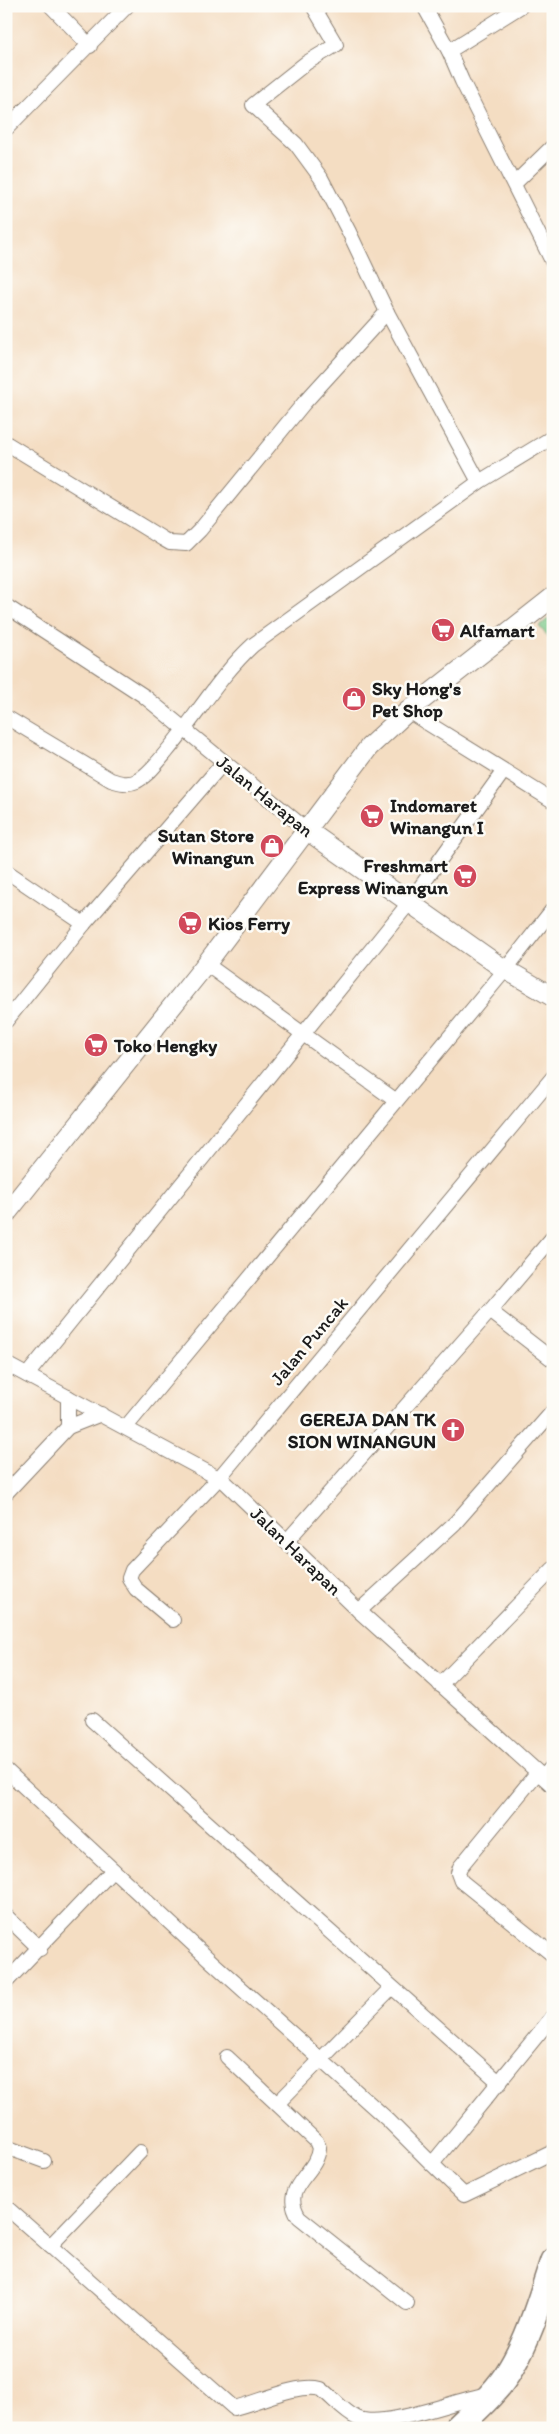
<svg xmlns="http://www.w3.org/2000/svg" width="559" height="2434" font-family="Itim,sans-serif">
	<rect width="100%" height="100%" fill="#fdfcf7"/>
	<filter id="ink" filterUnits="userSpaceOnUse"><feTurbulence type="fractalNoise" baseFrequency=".02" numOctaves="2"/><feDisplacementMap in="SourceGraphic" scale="10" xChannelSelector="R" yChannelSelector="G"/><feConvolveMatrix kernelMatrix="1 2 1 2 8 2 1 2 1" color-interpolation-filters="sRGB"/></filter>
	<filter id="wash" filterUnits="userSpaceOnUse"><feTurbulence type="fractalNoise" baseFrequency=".0096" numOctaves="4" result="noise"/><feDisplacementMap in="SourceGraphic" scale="20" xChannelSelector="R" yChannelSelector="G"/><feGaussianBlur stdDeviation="1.12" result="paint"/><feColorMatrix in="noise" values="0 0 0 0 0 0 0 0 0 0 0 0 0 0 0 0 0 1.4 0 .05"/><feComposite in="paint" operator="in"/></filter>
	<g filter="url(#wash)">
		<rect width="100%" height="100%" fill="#f4ddc2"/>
		<polygon fill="#79c787" stroke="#4a7252" points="553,615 553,643 539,626"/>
	</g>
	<g filter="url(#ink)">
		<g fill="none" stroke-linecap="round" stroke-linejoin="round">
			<g stroke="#887c6f" stroke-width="16">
				<g id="street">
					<polyline points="51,6 90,46"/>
					<polyline points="313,6 336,45 306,63 253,105 296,144 321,178 349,232 387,312 479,482"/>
					<polyline points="424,6 449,51 462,81 553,263"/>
					<polyline points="449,51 521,6"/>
					<polyline points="6,129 127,6"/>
					<polyline points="514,184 553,146"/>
					<polyline points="6,443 163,539 170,543 186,544 200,530 304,403 387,312"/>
					<polyline points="6,606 144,696 308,831"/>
					<polyline points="408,711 553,801"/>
					<path d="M6 717 111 780C120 783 128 785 137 781 149 774 158 762 167 751 196 717 220 675 253 645L479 482 553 437"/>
					<polyline points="6,871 84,924"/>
					<polyline points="206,964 395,1100"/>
					<polyline points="6,1021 84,924 224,762"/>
					<polyline points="490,1311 553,1360"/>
					<polyline points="6,1364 224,1481 359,1611 553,1786"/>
					<polyline points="27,1375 409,903 503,772"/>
					<polyline points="68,1427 68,1397"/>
					<polyline points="126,1427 505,970 553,909"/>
					<polyline points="6,1493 68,1427 101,1414"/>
					<polyline points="286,1542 490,1311 553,1237"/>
					<polyline points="359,1611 455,1523 553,1411"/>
					<polyline points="173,1620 136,1589 129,1578 132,1570 219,1478 553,1077"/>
					<polyline points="440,1685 553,1569"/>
					<polyline points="92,1720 500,2083"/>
					<polyline points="6,1770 212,1962 387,2119 432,2164 553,2016"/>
					<polyline points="537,1773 460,1867 458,1873 461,1881 553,1955"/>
					<polyline points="543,1777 553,1766"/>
					<polyline points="6,1916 40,1949"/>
					<polyline points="6,1982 113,1870"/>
					<polyline points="227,2057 277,2104 391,1988"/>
					<path d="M277 2104 316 2141 319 2148C317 2175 279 2186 299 2217L407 2303"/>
					<polyline points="6,2147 44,2161"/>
					<polyline points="432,2164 464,2195 553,2152"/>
					<path d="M6 2207 234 2408C259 2402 297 2383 321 2389 333 2398 344 2412 357 2418 384 2430 458 2399 489 2394"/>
					<polyline points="50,2246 140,2152"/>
				</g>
			</g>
			<g stroke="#887c6f" stroke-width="21">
				<g id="secondary">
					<polyline points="308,831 498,965 553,997"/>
					<polyline points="6,1214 206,964 369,747 408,711 553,597"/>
				</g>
			</g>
			<g stroke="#887c6f" stroke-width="28">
				<path id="highway" d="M457 2428C476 2410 498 2391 511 2368 530 2336 541 2297 553 2261"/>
			</g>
			<use href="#street" stroke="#fff" stroke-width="14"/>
			<use href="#secondary" stroke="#fff" stroke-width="19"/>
			<use href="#highway" stroke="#fff" stroke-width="25"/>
		</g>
	</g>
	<defs>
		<g id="supermarket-disc" transform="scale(1.25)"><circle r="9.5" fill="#d1495b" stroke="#fdfcf7"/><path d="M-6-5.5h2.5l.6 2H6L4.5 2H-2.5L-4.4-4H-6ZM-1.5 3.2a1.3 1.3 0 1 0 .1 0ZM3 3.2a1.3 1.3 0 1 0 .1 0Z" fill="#fff"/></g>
		<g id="shop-disc" transform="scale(1.25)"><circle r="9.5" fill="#d1495b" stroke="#fdfcf7"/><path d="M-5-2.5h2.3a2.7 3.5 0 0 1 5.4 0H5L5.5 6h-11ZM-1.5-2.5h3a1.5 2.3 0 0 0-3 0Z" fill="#fff"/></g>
		<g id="church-disc" transform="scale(1.25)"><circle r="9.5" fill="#d1495b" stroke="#fdfcf7"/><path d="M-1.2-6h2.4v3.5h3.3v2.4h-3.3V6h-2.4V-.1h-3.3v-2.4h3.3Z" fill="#fff"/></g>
	</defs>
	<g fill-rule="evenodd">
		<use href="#supermarket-disc" x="443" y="630"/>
		<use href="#shop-disc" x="354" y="699"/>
		<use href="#supermarket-disc" x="372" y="816"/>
		<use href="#shop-disc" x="272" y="846"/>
		<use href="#supermarket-disc" x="465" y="876"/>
		<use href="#supermarket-disc" x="190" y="923"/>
		<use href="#supermarket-disc" x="96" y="1045"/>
		<use href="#church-disc" x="453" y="1430"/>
	</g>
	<g text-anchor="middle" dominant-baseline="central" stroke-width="5" stroke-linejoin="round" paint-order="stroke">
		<g font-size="19" font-weight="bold" fill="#1c1c1c" stroke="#fdfcf7" text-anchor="start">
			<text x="460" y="630">Alfamart</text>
			<text x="372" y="688">Sky Hong's<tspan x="372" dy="22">Pet Shop</tspan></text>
			<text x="390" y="805">Indomaret<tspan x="390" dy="22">Winangun I</tspan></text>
			<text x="254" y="835" text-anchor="end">Sutan Store<tspan x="254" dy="22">Winangun</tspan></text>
			<text x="448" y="865" text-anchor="end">Freshmart<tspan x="448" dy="22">Express Winangun</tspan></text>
			<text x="208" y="923">Kios Ferry</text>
			<text x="114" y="1045">Toko Hengky</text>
			<text x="436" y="1419" text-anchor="end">GEREJA DAN TK<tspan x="436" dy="22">SION WINANGUN</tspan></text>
		</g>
		<g font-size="19" fill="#1c1c1c" stroke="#fdfcf7">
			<text transform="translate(265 796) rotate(39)">Jalan Harapan</text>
			<text transform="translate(309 1341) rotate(-50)">Jalan Puncak</text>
			<text transform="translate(296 1551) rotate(44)">Jalan Harapan</text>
		</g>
	</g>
	<rect width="559" height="2434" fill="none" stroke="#fdfcf7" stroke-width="25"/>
</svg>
